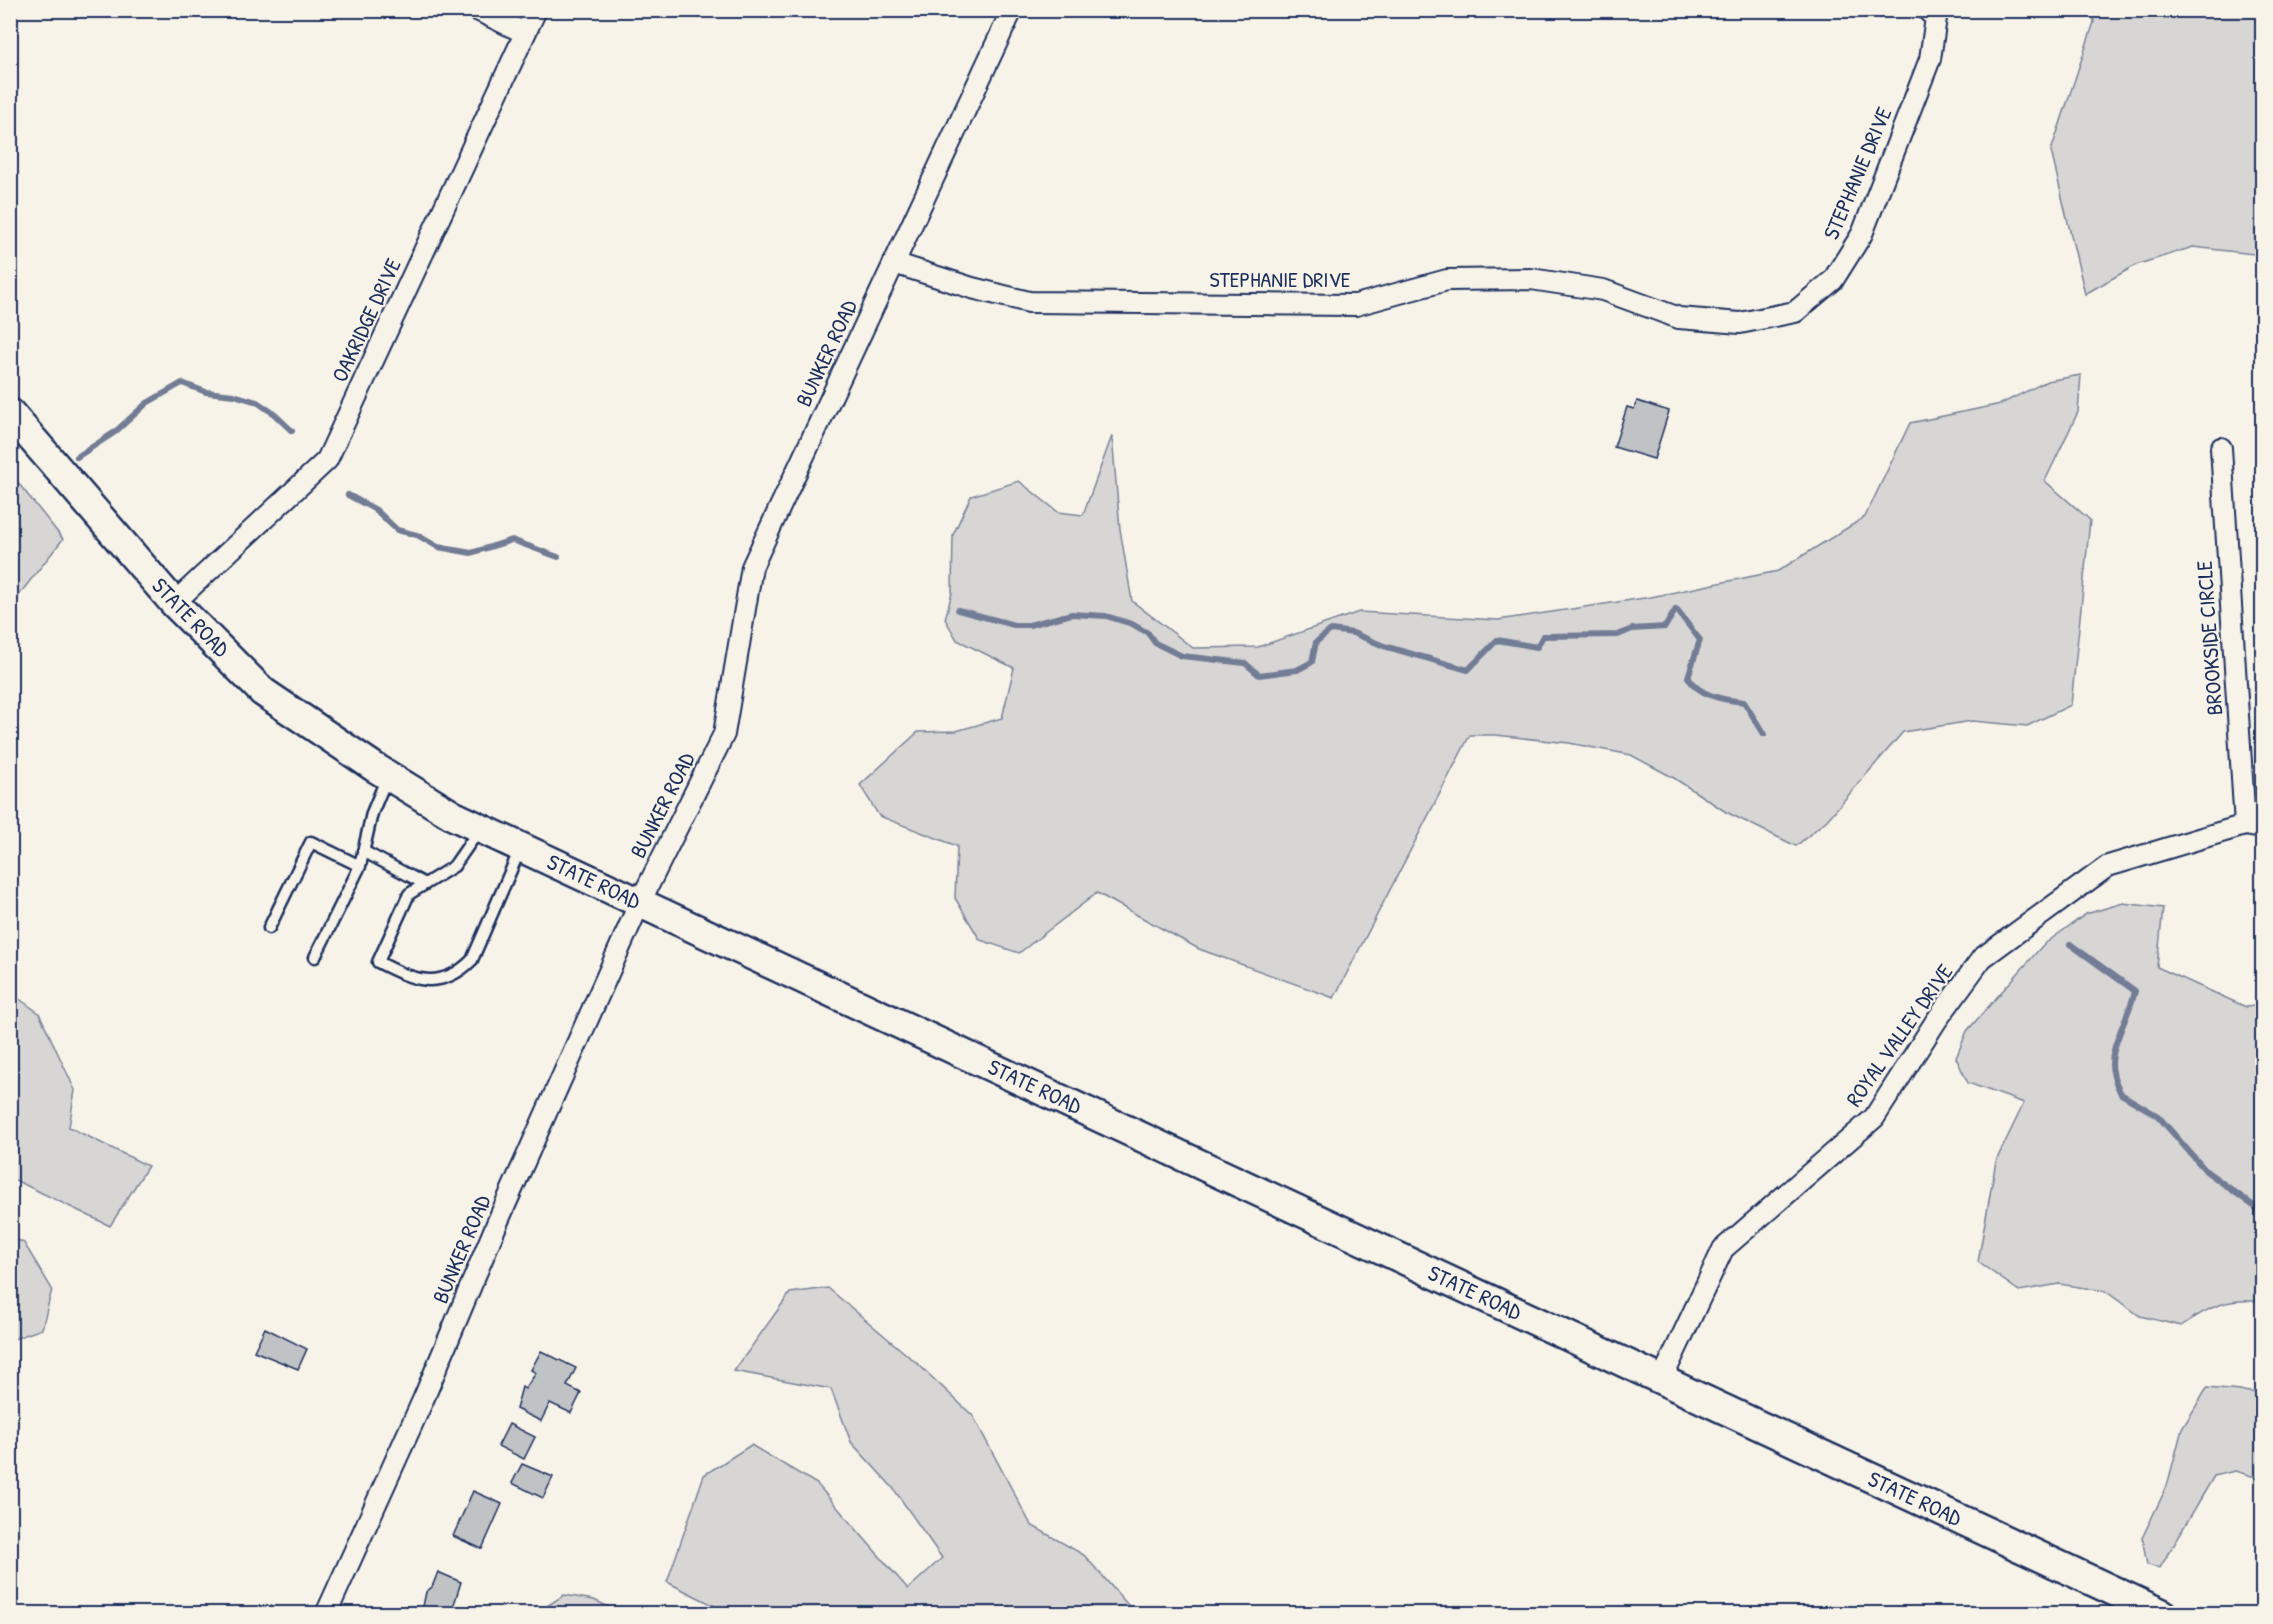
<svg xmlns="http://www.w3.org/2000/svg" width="2273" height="1624" font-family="'Patrick Hand',sans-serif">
	<rect width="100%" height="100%" fill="#f7f3e8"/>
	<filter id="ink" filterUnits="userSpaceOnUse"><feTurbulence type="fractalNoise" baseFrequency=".0167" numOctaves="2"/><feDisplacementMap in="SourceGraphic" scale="12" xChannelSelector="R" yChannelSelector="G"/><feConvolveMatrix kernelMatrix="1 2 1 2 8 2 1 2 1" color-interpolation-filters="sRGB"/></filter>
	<g filter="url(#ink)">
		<g fill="#d7d6d4" stroke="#798299" stroke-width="1.5">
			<polygon points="2092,11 2262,11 2262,255 2193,247 2136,265 2085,294 2051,151 2094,22"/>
			<polygon points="2081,375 2078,412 2045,481 2090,520 2071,705 2027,726 1972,721 1903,732 1827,820 1796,846 1726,812 1674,778 1631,755 1569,743 1495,735 1470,735 1334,998 1199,949 1097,893 1019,953 980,940 955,898 957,846 879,816 860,785 918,732 956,731 1002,718 1014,668 957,640 945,619 952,593 953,535 971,496 1019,481 1058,512 1083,515 1112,436 1120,529 1132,601 1193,648 1258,647 1359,612 1498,620 1651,597 1778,571 1865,517 1910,423 2001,404 2047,381"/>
			<polygon points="11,474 63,539 11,605 10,605"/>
			<path d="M2123 903 2163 908 2157 967 2246 1007 2262 1005V1302C2228 1297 2209 1307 2181 1326L2140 1316 2105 1291 2059 1284 2019 1291 1978 1262 1996 1161 2024 1103 1968 1083 1956 1058 1967 1031 2043 945 2086 914Z"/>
			<polygon points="11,993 39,1013 75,1090 69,1127 148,1166 110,1226 11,1178"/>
			<polygon points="11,1237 24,1243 52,1289 42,1329 11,1340"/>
			<polygon points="828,1288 919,1365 973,1416 1031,1525 1084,1555 1135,1613 729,1613 667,1582 704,1475 751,1445 817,1484 908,1589 942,1558 893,1488 851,1442 831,1389 734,1371 790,1293"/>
			<polygon points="2207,1388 2262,1393 2262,1479 2235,1471 2214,1476 2160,1568 2147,1565 2142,1538 2167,1486 2182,1429"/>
			<polygon points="564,1595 594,1600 622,1613 536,1613"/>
		</g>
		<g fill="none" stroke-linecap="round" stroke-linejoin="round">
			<g stroke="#727c95" stroke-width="6">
				<polyline points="77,457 115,432 147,403 182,383 206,392 234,395 257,402 273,413 292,431"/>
				<polyline points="348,495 376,510 397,530 417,535 438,547 471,553 512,540 558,557"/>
				<path d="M958 610 1014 625H1029L1072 614 1106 616 1132 624 1148 633 1155 643 1182 656 1245 663 1259 675 1297 670 1312 662 1316 642 1331 630 1353 633 1384 646 1468 670 1497 640 1537 647 1543 636 1618 635 1632 629 1665 627 1676 609 1700 640 1688 677C1698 696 1724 700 1744 702L1764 734"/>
				<path d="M2070 944 2135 991C2130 1015 2107 1050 2113 1072 2114 1080 2118 1087 2121 1094L2158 1116 2206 1171 2262 1212"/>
			</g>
		</g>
		<g fill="#c0c3c5" stroke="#1b2f5e" stroke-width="1.5">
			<polygon points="1637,401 1669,411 1654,459 1614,447 1627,407 1634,409"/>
			<polygon points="265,1328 307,1349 298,1369 254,1351"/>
			<polygon points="541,1351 576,1368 567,1386 581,1393 571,1413 550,1403 541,1421 516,1409 522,1387 525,1389 536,1373 531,1370"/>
			<polygon points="509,1424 535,1437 524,1459 498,1446"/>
			<polygon points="522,1464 553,1477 543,1498 512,1483"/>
			<polygon points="473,1491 502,1504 482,1549 453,1536"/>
			<polygon points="438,1572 461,1582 451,1614 441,1614 423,1606 426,1592 432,1587"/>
		</g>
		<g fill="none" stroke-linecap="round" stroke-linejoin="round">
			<g stroke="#1b2f5e" stroke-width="15">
				<g id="lane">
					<path d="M479 830 454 866 409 894 378 962C413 980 440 992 472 960L521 847"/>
					<polyline points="363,851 425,884"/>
					<polyline points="269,928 311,842 360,866"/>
					<polyline points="315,957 360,866 372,813 387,777"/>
				</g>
			</g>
			<g stroke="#1b2f5e" stroke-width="24">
				<g id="street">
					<polyline points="477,10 525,33"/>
					<polyline points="894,263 972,288 1029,302 1356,305 1447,280 1531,279 1603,290 1679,318 1740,323 1795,312 1833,280 1862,234 1930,59 1936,18 1927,10"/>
					<polyline points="2221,448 2245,825"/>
					<polyline points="174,603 327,460 536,10"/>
					<polyline points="1662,1379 1723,1249 1874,1118 1936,1021 1982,958 2108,866 2245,825 2262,828"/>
					<polyline points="326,1614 423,1400 498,1221 640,902 724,734 752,567 1012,10"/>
				</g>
			</g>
			<g stroke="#1b2f5e" stroke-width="33">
				<polyline id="secondary" points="10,413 174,603 263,692 374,767 454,816 2163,1614"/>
			</g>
			<use href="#lane" stroke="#f7f3e8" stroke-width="10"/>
			<use href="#street" stroke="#f7f3e8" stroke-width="20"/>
			<use href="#secondary" stroke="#f7f3e8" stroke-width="28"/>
		</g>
	</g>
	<g text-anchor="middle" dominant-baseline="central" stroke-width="4.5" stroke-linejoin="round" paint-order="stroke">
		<g font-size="22" fill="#1b2f5e" stroke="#f7f3e8">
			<text transform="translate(1857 173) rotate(-67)">STEPHANIE DRIVE</text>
			<text x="1280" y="279">STEPHANIE DRIVE</text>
			<text transform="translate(366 320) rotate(-65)">OAKRIDGE DRIVE</text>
			<text transform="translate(826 353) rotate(-65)">BUNKER ROAD</text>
			<text transform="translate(191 617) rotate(46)">STATE ROAD</text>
			<text transform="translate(2209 638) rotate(-94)">BROOKSIDE CIRCLE</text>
			<text transform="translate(662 805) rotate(-63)">BUNKER ROAD</text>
			<text transform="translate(594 881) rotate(25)">STATE ROAD</text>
			<text transform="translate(1899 1035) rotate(-55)">ROYAL VALLEY DRIVE</text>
			<text transform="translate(1035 1086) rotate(25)">STATE ROAD</text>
			<text transform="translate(461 1249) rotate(-67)">BUNKER ROAD</text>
			<text transform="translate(1475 1292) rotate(25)">STATE ROAD</text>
			<text transform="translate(1915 1498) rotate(25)">STATE ROAD</text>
		</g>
	</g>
	<rect width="2273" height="1624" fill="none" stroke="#f7f3e8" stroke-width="36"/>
	<rect x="18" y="18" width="2237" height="1588" fill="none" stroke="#1b2f5e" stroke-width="2" filter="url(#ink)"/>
</svg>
